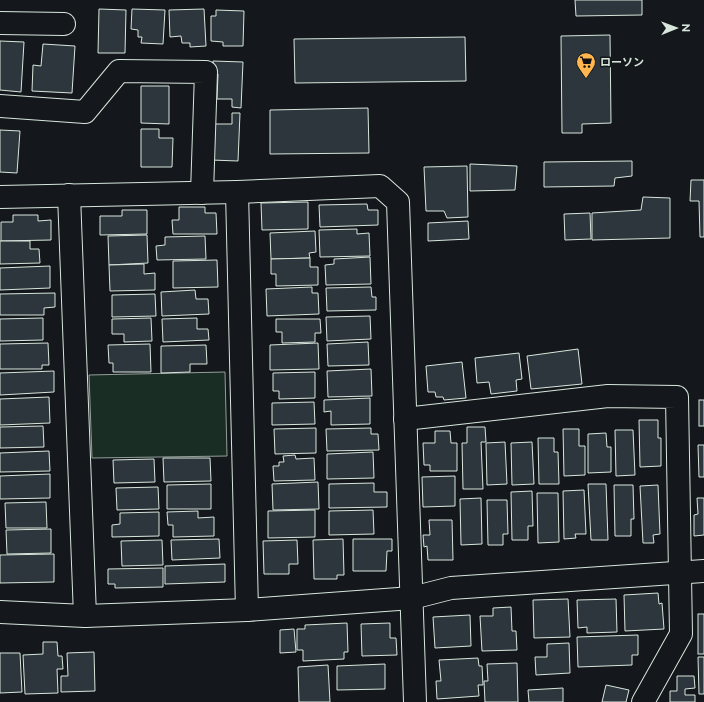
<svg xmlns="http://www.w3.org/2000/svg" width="704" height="702" font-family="Raleway,'Noto Sans JP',sans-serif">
	<rect width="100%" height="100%" fill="#14181c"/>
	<polygon fill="#1a2d24" stroke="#939e99" points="225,372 227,456 92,458 89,375"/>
	<g fill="#2c363c" stroke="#d8e6dc">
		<polygon points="575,0 642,0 642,15 576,16"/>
		<polygon points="99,9 126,10 125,53 98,53"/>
		<polygon points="132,9 165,10 163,44 141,43 142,37 138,37 138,30 131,29"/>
		<polygon points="204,9 206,46 190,47 190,43 182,43 181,36 170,37 169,10"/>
		<polygon points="216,10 244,11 243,46 223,46 223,42 211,41 211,16 216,16"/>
		<polygon points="610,35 611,123 582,124 582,133 562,133 561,36"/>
		<polygon points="465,37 466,81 295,83 294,39"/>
		<polygon points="0,41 24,42 21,92 0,90"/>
		<polygon points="43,44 75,46 72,93 32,91 33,65 41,66"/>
		<polygon points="213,61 243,62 241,108 232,107 232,99 217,99 218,74 213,74"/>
		<polygon points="141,86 169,86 169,124 141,123"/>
		<polygon points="368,108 369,153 270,154 270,110"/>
		<polygon points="232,113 240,113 238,161 211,160 212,134 215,134 215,124 232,124"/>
		<polygon points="141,129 159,129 159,138 173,138 172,167 141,167"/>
		<polygon points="0,130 20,131 17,173 0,172"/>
		<polygon points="632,161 632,176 615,178 614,186 544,187 544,162"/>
		<polygon points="470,164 517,166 515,190 470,191"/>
		<polygon points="467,166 468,217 447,218 444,211 426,211 424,167"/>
		<polygon points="691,180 704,180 704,237 700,237 699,201 690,201"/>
		<polygon points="643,197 670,198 670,238 592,240 592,213 641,210"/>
		<polygon points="308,202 308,229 262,230 261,203"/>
		<polygon points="367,204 368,210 378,210 378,225 320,227 319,205"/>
		<polygon points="179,207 205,207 205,213 216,213 217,234 173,234 172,220 179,220"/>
		<polygon points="122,210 147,210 147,234 100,235 100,216 122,216"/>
		<polygon points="590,213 591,239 565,240 564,214"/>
		<polygon points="13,215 38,215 38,221 51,220 51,240 1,241 1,222 13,222"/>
		<polygon points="468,221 469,239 428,241 428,223"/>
		<polygon points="357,229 357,234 369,233 370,256 320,257 319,230"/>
		<polygon points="315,231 316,252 309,253 310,258 271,259 270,233"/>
		<polygon points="147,235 148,263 109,265 108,236"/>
		<polygon points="205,236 206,259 157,260 156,246 165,245 165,237"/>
		<polygon points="0,241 30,241 30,249 39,249 40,263 0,264"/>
		<polygon points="370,257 371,284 326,285 325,265 334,264 334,259"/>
		<polygon points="310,258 310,267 318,267 318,285 276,286 276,274 271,274 271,259"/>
		<polygon points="217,260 218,287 173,288 173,261"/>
		<polygon points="144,264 144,274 155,273 155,290 110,291 109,265"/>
		<polygon points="50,266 50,288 0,290 0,268"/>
		<polygon points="312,287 312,293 318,293 319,314 267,316 266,289"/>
		<polygon points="371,287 372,297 376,297 376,310 327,311 326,288"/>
		<polygon points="195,290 196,299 208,299 209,314 162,316 161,292"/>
		<polygon points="55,293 55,307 44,308 44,315 0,315 0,294"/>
		<polygon points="155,294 156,316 112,317 112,295"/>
		<polygon points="370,316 371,339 327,341 326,317"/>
		<polygon points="43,318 43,340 0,341 0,319"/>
		<polygon points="151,318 152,341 124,342 124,334 112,334 112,319"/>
		<polygon points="197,318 197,329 208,329 209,340 163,342 162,319"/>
		<polygon points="276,319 320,319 321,333 315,333 315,342 282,343 282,332 276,332"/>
		<polygon points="368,342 369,365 328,366 327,344"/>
		<polygon points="48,343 49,365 42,365 42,369 0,369 0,344"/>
		<polygon points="318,343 319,369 270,370 270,345"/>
		<polygon points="150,344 151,372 113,372 113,363 109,363 108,345"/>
		<polygon points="206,345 207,364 190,364 190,372 161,373 161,346"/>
		<polygon points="578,349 582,384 531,389 527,356"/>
		<polygon points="519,353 522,379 516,380 517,391 491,394 489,382 477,383 475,358"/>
		<polygon points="462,362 466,398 444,400 443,397 436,397 435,392 428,392 426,366"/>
		<polygon points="371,369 372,396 328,397 327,371"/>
		<polygon points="54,371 54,392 0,395 0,373"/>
		<polygon points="315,372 315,398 279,399 279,391 273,391 273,373"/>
		<polygon points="49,397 50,423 0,425 0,399"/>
		<polygon points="370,398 370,424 331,425 331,411 324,412 324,400"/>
		<rect x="699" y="400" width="5" height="26"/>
		<polygon points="314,402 315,424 272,425 272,403"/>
		<polygon points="639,420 658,420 658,438 661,438 661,466 640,467"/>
		<polygon points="43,426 44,447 0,448 0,427"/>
		<polygon points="467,427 485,427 486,442 481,442 483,489 463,489 462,443 467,443"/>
		<polygon points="316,428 316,453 275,454 274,429"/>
		<polygon points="371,428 371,434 378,434 379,450 327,451 326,429"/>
		<polygon points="563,429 579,429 579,446 585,446 585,475 564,476"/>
		<polygon points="615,430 633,430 635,475 616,476"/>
		<polygon points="435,431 450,431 451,443 457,443 457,471 430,471 430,465 424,465 423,443 435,443"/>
		<polygon points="606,433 607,447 611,447 611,472 588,473 588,434"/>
		<polygon points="538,438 554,438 554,452 558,452 559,484 539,484"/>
		<polygon points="505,442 507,484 487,485 486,443"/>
		<polygon points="532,442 534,484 512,485 511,443"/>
		<polygon points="698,445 704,445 704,477 699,477"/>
		<polygon points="49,451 50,471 0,472 0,453"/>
		<polygon points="373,452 374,478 327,479 327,454"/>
		<polygon points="295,455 296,459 314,458 315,480 274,481 273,466 279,466 279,462 284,462 283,456"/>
		<polygon points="163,458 210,458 211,481 164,482"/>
		<polygon points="154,459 155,482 114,483 113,460"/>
		<polygon points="50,474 50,498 0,499 0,476"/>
		<polygon points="455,476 455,506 423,507 422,477"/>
		<polygon points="318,482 319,509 273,510 272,484"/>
		<polygon points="374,483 374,492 387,492 387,507 329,508 329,484"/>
		<polygon points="211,484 211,509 167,509 167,485"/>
		<polygon points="588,484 606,484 608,540 591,540"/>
		<polygon points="614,485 633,485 634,519 631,519 631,536 615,536"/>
		<polygon points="658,485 660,534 653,535 654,543 643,543 640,486"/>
		<polygon points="158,487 159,509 117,510 116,488"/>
		<polygon points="584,490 586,534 575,534 576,538 564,539 563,491"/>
		<polygon points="532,491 533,526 528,526 528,540 512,540 511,492"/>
		<polygon points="537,493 558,493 559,542 538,543"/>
		<polygon points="481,498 482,544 461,545 460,499"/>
		<polygon points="697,498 704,498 704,535 694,536 694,515 698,514"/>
		<polygon points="487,500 507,500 508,534 503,534 503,545 488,545"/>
		<polygon points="46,502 47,528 6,528 5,503"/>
		<polygon points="315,510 315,537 268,538 268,511"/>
		<polygon points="373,510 374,534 329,535 329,511"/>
		<polygon points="198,511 198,518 214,517 214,536 173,537 173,525 168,525 167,512"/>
		<polygon points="159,512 159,536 112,537 112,525 120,524 120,513"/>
		<polygon points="429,520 452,520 453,560 428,560 427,546 424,547 423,535 430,535"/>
		<polygon points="51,529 51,553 7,554 6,530"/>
		<polygon points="219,539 220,558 172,560 171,540"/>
		<polygon points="343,539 344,575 337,575 337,579 314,579 313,540"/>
		<polygon points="353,539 392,539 392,551 387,551 386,571 353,571"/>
		<polygon points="162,540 163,565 122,566 121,541"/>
		<polygon points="297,540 298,564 289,564 289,574 264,574 263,541"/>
		<polygon points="54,554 54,582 0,583 0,555"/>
		<polygon points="225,564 225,582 165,584 165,566"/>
		<polygon points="163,568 163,587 115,588 115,584 108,584 108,569"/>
		<polygon points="658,593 659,604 662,603 664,629 625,631 624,595"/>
		<polygon points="568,599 570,637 534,638 533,600"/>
		<polygon points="616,599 617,632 587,633 587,627 578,628 577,600"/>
		<polygon points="511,607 512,631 516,631 517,650 482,651 480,616 493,616 493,608"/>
		<rect x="698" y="614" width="6" height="40"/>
		<polygon points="470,615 471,646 435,648 433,617"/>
		<polygon points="347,623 348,652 344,652 344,659 303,661 303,650 297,650 297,629 305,629 305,625"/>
		<polygon points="390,623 390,638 396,638 397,655 362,656 361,624"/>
		<polygon points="294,629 296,652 280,653 280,630"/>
		<polygon points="638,635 638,655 632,655 632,665 578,667 577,637"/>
		<polygon points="43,642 57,642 58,656 62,656 63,669 57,669 58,693 25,694 23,655 43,654"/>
		<polygon points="569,643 570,673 536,675 535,657 547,657 547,644"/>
		<polygon points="94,652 95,691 61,692 61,676 68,676 67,653"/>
		<polygon points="0,653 20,653 22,692 0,693"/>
		<polygon points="698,657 704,657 704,694 699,694"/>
		<polygon points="478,658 479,666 482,666 483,685 478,685 479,696 437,699 436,681 441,681 439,660"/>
		<polygon points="517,663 518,702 485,702 484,681 488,681 487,664"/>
		<polygon points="385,664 385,689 337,690 337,666"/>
		<polygon points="328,665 330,702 299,702 298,667"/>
		<polygon points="677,676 694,676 695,688 685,689 685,695 695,695 695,702 670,702 670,691 677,691"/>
		<polygon points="606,685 629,690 626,702 602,702"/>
		<polygon points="563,688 563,702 529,702 528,690"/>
	</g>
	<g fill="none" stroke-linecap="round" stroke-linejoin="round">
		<g stroke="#d8e6dc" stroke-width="24">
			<g id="street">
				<polyline points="0,23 64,24"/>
				<polyline points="0,106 85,112 119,71 206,72 202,193"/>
				<polyline points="237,192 247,610"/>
				<polyline points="69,195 85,616"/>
				<polyline points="0,197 237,192 380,186 398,202 415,702"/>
				<polyline points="405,419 608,396 677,397 681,634 643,702"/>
				<polyline points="0,612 85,616 247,610 412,598 451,588 704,571"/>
			</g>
		</g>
		<use href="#street" stroke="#14181c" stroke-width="22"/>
	</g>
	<defs>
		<g id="supermarket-pin" transform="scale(1)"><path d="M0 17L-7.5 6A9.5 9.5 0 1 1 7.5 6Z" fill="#ffb74d" stroke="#14181c"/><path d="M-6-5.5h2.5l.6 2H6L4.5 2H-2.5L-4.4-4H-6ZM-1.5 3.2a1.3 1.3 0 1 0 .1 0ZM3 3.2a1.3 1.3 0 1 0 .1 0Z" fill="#111"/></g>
	</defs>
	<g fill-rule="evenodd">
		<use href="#supermarket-pin" x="586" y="62"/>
	</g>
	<g text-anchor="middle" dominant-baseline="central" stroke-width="3" stroke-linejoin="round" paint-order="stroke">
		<g font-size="11" font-weight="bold" fill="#d8e6dc" stroke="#14181c" text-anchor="start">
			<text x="600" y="62">ローソン</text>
		</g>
	</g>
	<g transform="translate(676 28) rotate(89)" stroke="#14181c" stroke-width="3" paint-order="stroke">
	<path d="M0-3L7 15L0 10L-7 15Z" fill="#d8e6dc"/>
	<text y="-6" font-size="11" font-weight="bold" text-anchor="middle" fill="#d8e6dc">N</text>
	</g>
</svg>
